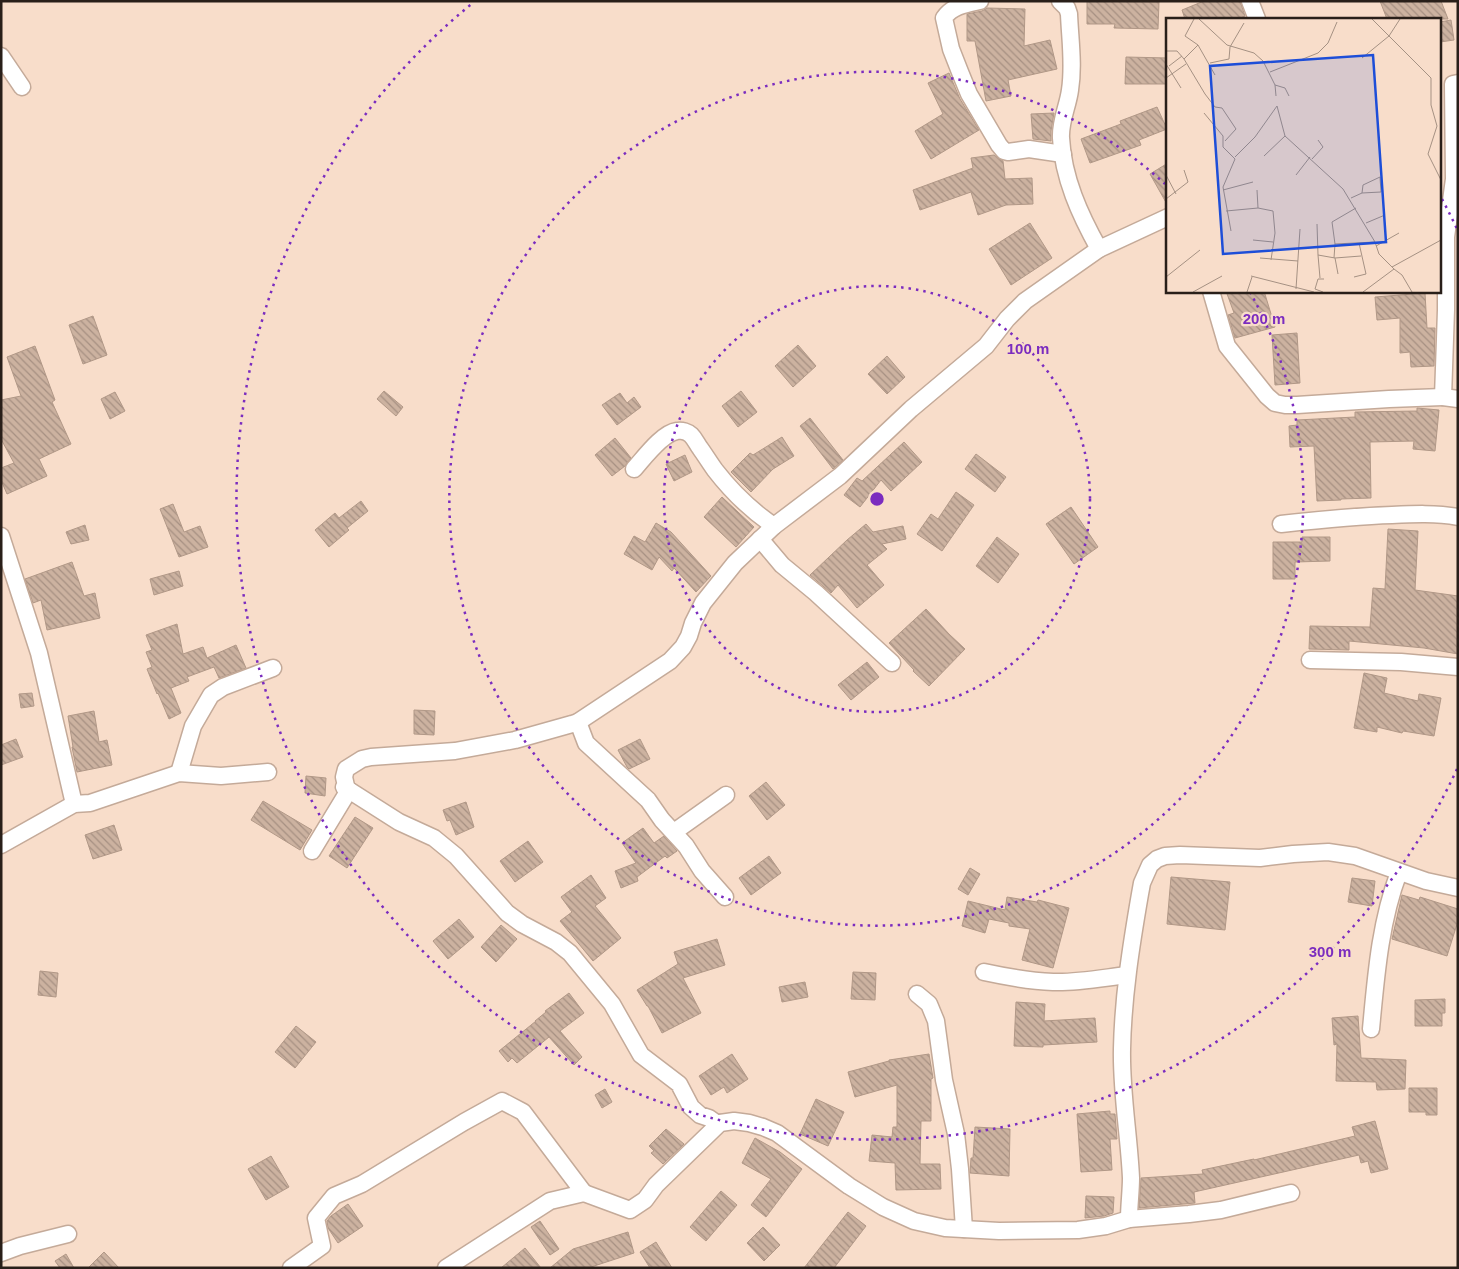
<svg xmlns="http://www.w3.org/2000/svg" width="1459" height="1269" font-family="Arial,sans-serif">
	<defs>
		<pattern id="building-back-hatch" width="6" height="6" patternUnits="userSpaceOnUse" patternTransform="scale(1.25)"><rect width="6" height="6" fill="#ccb2a0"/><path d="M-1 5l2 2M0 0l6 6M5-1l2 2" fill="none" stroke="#a69082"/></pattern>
	</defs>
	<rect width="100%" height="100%" fill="#f8ddca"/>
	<g fill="url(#building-back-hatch)" stroke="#b19887">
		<polygon points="1087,1 1159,2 1158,29 1114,28 1115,24 1087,24"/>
		<polygon points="1204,1 1240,1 1245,16 1238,19 1185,19 1182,10"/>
		<polygon points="1380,1 1441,1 1448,19 1387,19"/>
		<polygon points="987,8 1025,9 1024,46 1050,40 1057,69 1008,80 1011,96 986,101 975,41 967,41 967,14 982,11"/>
		<polygon points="1451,20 1454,40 1440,42 1440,22"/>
		<polygon points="1126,57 1168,58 1168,84 1125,84"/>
		<polygon points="949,73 960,99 979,130 931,159 915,131 943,114 928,83"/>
		<polygon points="1157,107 1167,129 1139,140 1141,145 1090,163 1081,139 1121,124 1120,121"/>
		<polygon points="1054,113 1051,131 1051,141 1033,139 1031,114"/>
		<polygon points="994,155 1003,161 1005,179 1032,178 1033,204 1006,205 978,215 971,192 920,210 913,190 973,168 971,158"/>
		<polygon points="1168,163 1168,206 1150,174"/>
		<polygon points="1030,223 1052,258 1011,285 989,249"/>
		<polygon points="1226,291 1264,291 1275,327 1235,338 1228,315 1234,313"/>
		<polygon points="1425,293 1427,328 1435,328 1434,366 1411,367 1410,352 1400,353 1400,318 1377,320 1375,297"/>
		<polygon points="93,316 107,355 83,364 69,325"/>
		<polygon points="1297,333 1300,383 1275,385 1272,335"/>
		<polygon points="798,345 816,366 793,387 775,366"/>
		<polygon points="35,346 55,400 52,402 71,444 39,459 47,476 7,494 1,480 1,468 14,463 1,439 1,400 21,396 7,357"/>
		<polygon points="887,356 905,377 887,394 868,374"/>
		<polygon points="384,391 403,407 396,416 377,399"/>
		<polygon points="741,391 757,412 738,427 722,406"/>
		<polygon points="115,392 125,411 110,419 101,399"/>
		<polygon points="620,393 627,403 634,397 641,407 617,425 602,405"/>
		<polygon points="1417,408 1439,410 1435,451 1413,449 1414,441 1370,442 1371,498 1341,499 1341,500 1317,501 1314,446 1290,447 1289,426 1297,425 1297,420 1355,417 1355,412 1417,411"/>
		<polygon points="810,418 843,460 833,469 800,426"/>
		<polygon points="782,437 794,456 773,469 751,492 731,472 750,453 753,455"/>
		<polygon points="615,438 631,458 625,466 612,476 595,455"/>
		<polygon points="904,442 922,462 891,491 881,480 860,507 844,495 857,478 862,481"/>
		<polygon points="976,454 1006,477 995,492 965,469"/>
		<polygon points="685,455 692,472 674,481 666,464"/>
		<polygon points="956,492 974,505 942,551 917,534 931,514 938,519"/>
		<polygon points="722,497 754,527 736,547 704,517"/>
		<polygon points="361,501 368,511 347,528 349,530 329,547 315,530 335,513 339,518"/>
		<polygon points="173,504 184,532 200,526 208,547 179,557 160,509"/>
		<polygon points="1071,507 1098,547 1074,564 1046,524"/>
		<polygon points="656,523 671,532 711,576 696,592 674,568 672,571 659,557 652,570 624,554 634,536 645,542"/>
		<polygon points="866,524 873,532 903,526 906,539 882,544 887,549 867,565 884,585 857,608 838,585 831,593 810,575 847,540"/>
		<polygon points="85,525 89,540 71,544 66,532"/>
		<polygon points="1388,529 1418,531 1415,590 1458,596 1458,654 1424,648 1349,641 1349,650 1309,649 1310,626 1370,627 1373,588 1385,589"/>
		<polygon points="997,537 1019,554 998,583 976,566"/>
		<polygon points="1302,537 1330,537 1330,561 1295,562 1295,579 1273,579 1273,542 1302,542"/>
		<polygon points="72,562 84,596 95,593 100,618 47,630 41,600 33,603 25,579"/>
		<polygon points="179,571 183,586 154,595 150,579"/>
		<polygon points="926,609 949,634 965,649 929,686 913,671 914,670 889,643"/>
		<polygon points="177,624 183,654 203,647 207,658 236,645 246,668 219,678 214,667 187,677 189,681 171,688 181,713 169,719 158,693 157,694 147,669 152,667 146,652 152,650 146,635"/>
		<polygon points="867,662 879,677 851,700 838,685"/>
		<polygon points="1364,673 1387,678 1384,693 1418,701 1419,694 1441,698 1434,736 1403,731 1402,733 1377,727 1377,732 1354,728"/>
		<polygon points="32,693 34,706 21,708 19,694"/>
		<polygon points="414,710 435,711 434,735 414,734"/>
		<polygon points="94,711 99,742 107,740 112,765 77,772 72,747 73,747 68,716"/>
		<polygon points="16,739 23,757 1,765 1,745"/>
		<polygon points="640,739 650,759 629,769 627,767 618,750"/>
		<polygon points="306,776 326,778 325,796 305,793"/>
		<polygon points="766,782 785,805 767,820 749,796"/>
		<polygon points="263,801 312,830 300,850 251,820"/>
		<polygon points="466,802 474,827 456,835 450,820 447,821 443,810"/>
		<polygon points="355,817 373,828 347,868 329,856"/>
		<polygon points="114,825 122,850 93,859 85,835"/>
		<polygon points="643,828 654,843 664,836 677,851 667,858 665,856 637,877 638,881 621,888 615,871 636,863 622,843"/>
		<polygon points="528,841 543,862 515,882 500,861"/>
		<polygon points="769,856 781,873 751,895 739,878"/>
		<polygon points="970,868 980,874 968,895 958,889"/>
		<polygon points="591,875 606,898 595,906 621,938 593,961 560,921 572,912 561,897"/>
		<polygon points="1171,877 1230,882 1225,930 1167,924"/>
		<polygon points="1352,878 1375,881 1372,906 1348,902"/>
		<polygon points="1402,895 1419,900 1420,897 1458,909 1458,921 1447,956 1392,939"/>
		<polygon points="1007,897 1037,902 1038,900 1069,908 1053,968 1022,960 1030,929 1009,926 1009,923 989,919 985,933 962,926 968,901 1005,910"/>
		<polygon points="459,919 474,937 448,959 433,941"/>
		<polygon points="501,925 517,939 496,962 481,947"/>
		<polygon points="717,939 725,965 683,978 701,1013 662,1033 648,1006 647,1006 637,990 678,964 674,952"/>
		<polygon points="40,971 58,973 56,997 38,995"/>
		<polygon points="853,972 876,973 875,1000 851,999"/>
		<polygon points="805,982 808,997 782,1002 779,987"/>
		<polygon points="569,993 584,1013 560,1031 582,1057 574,1065 549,1037 517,1063 512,1058 508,1062 499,1051 536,1021 535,1021 546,1012 545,1011"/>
		<polygon points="1445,999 1445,1013 1442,1013 1442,1026 1415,1026 1415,1000"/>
		<polygon points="1016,1002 1045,1004 1044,1021 1095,1018 1097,1042 1043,1045 1043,1047 1014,1046"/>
		<polygon points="1358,1016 1361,1058 1406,1060 1405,1089 1377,1090 1376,1082 1336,1081 1337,1044 1334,1045 1332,1018"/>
		<polygon points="296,1026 316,1042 295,1068 275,1052"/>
		<polygon points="732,1054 748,1079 727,1093 724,1087 711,1095 699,1076"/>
		<polygon points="929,1054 933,1078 931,1079 931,1121 921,1121 920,1164 940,1164 941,1189 896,1190 895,1163 869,1161 872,1135 892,1137 893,1127 897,1127 897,1085 855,1097 848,1072 889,1061 889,1060"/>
		<polygon points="1409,1088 1437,1088 1437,1115 1426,1115 1426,1112 1409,1112"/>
		<polygon points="605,1089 612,1102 602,1108 595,1095"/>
		<polygon points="816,1099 844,1112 828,1146 800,1134"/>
		<polygon points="1110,1111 1110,1114 1115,1114 1117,1139 1110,1139 1112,1170 1081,1172 1077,1114"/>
		<polygon points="1375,1121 1388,1169 1371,1173 1368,1161 1361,1163 1359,1155 1194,1192 1195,1203 1139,1208 1141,1178 1203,1174 1202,1170 1254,1159 1254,1160 1355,1136 1352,1127"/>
		<polygon points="975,1127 1010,1129 1009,1176 970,1173 971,1158 973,1158"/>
		<polygon points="666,1129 684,1144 663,1164 651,1153 654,1151 649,1146"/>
		<polygon points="755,1138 780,1152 802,1169 766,1217 751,1205 771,1179 742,1163"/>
		<polygon points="271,1156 289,1187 266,1200 248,1169"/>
		<polygon points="721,1191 737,1205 706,1241 690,1227"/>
		<polygon points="1086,1196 1114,1197 1113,1213 1104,1216 1085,1218"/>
		<polygon points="348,1204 363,1226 338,1243 328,1228 327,1221 331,1216"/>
		<polygon points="848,1212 866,1226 834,1268 804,1268"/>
		<polygon points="540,1221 559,1249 550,1255 531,1227"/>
		<polygon points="763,1227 780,1245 764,1261 747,1243"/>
		<polygon points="628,1232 634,1253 588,1268 550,1268 573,1249"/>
		<polygon points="656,1242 672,1268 650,1268 640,1252"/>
		<polygon points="525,1248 541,1268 501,1268"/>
		<polygon points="104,1252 119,1268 88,1268"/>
		<polygon points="66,1254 74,1268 60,1268 55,1261"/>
	</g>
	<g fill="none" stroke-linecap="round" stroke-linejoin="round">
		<g stroke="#c4aa99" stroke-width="19">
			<g id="minor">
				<path d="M980 1C966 4 952 6 944 18L951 49 960 72 969 94 999 145 1004 151 1008 152 1029 149 1063 154"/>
				<path d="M1060 1 1067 8 1069 14C1070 39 1074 65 1070 90 1068 106 1060 121 1061 138 1063 178 1080 215 1099 249"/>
				<polyline points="1250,1 1257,19"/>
				<polyline points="1,56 22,87"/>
				<polyline points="1458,83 1453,84 1454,179 1446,237 1446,310 1443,397 1458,399"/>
				<polyline points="1211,291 1227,346 1267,396 1275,403 1285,405 1297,405 1389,399 1443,397"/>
				<path d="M634 469C644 458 662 433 677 431 682 430 688 432 691 435 695 439 697 444 700 448 705 455 710 463 715 470 732 492 752 511 774 526"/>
				<path d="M1281 524C1318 520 1355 516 1392 515 1414 514 1436 513 1458 517"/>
				<polyline points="1,536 39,653 74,804"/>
				<polyline points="760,539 782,565 816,593 892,663"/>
				<polyline points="1310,660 1401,662 1458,667"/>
				<polyline points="578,722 586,743 648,800 662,820 686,846 702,871 725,897"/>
				<polyline points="179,773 193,726 211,695 223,687 273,668"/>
				<polyline points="674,832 726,795"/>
				<polyline points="1,845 74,804 90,803 179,773 221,776 268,772"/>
				<polyline points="312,851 349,790"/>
				<path d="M984 972C1007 977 1029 981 1053 982 1077 983 1102 978 1127 975"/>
				<polyline points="917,994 929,1004 936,1021 944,1080 956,1134 960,1169 964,1229"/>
				<path d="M1371 1029C1376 976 1380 922 1399 872"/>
				<polyline points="720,1123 716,1123 709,1118 700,1115 691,1107 679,1084 641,1055 612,1004 570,953 556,942 522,924 507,913 456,856 434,838 399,822 344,787 346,786 344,777 346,769 362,759 371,757 455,751 515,740 572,724 578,722 670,661 683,647 689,636 693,623 703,603 735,563 774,526 840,476 911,409 986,346 1007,319 1025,301 1099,249 1168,217"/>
				<path d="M1129 1219C1129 1206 1131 1191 1131 1178 1129 1135 1121 1092 1122 1049 1123 997 1131 946 1140 894L1142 883 1150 865 1157 859 1165 856 1180 855 1260 858 1293 854 1328 852 1355 856 1426 881 1458 888"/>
				<polyline points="1,1253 20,1246 68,1234"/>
				<polyline points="291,1268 322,1246 316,1218 334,1196 362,1184 464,1122 502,1101 523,1112 584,1193"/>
				<polyline points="446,1268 550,1201 584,1193 630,1210 645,1200 656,1185 720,1123 734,1121 749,1123 763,1127 777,1133 849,1186 883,1207 914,1221 945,1228 999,1231 1078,1230 1106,1226 1129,1219 1189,1214 1221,1210 1291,1193"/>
			</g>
		</g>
		<use href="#minor" stroke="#fff" stroke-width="16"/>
	</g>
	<g fill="none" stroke="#7b2cbf" stroke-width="2.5" stroke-dasharray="2.5 5">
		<circle cx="877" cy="499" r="213"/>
		<path d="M1250 292A427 427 0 1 1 1165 184"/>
		<path d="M1457 769A640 640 0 1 1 474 2M1442 199A640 640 0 0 1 1457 229"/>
	</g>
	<g transform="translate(1166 18)">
		<rect width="275" height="275" fill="#f8ddca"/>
		<path fill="none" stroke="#a59183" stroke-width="1" d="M28 1 19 18 32 27 18 41 39 76 49 89 56 90 70 111 59 123M33 1 61 27 88 35 97 43 109 67 110 78M234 1 223 18 265 60V87L271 108 262 136 275 162M32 27 49 57M0 33H11L18 41M196 40 223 18 206 1M44 45 63 41 64 29 78 5M0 46 15 70M3 48 16 38M104 54 152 35 162 25 171 4M0 60 20 46M109 67 119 70 123 78M38 95 57 118V129L69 141 57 169 65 213M98 138 119 118M69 139 89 119 111 88 119 118 177 171 209 224M146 141 157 129 152 122M0 157 10 176M130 157 144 139M57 172 87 164M91 172 92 190M185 180 196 175 215 174 214 159 197 167 196 175M0 181 22 164 18 152M60 193 92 190 107 193 109 215 105 242M200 205 219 197M151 206 152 237M87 222 107 224M169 226 166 204 190 190M210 228 233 215M94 240 132 243M168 240 169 226 209 224 213 236 228 251M169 240 172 256M226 249 275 222M85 258 148 274M0 259 34 232M188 259 200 256 193 225M154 260 152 237 169 240 195 238M130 271 134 211M27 274 56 258M81 274 86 259M157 274 149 271 152 261H158M197 274 228 251 236 257 246 274"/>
		<path fill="#1d4ed8" fill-opacity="0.15" stroke="#1d4ed8" stroke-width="2.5" d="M207 37 220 224 57 236 44 48Z"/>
		<rect width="275" height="275" fill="none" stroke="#291f19" stroke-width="2.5"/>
	</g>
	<circle cx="877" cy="499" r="8" fill="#7b2cbf" stroke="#f8ddca" stroke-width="2.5"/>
	<g font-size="15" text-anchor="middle" font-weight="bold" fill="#7b2cbf" stroke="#f8ddca" stroke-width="4.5" stroke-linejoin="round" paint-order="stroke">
		<text x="1264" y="324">200 m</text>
		<text x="1028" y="354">100 m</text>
		<text x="1330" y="957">300 m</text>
	</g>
	<rect width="1459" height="1269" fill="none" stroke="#291f19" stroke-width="5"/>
</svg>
